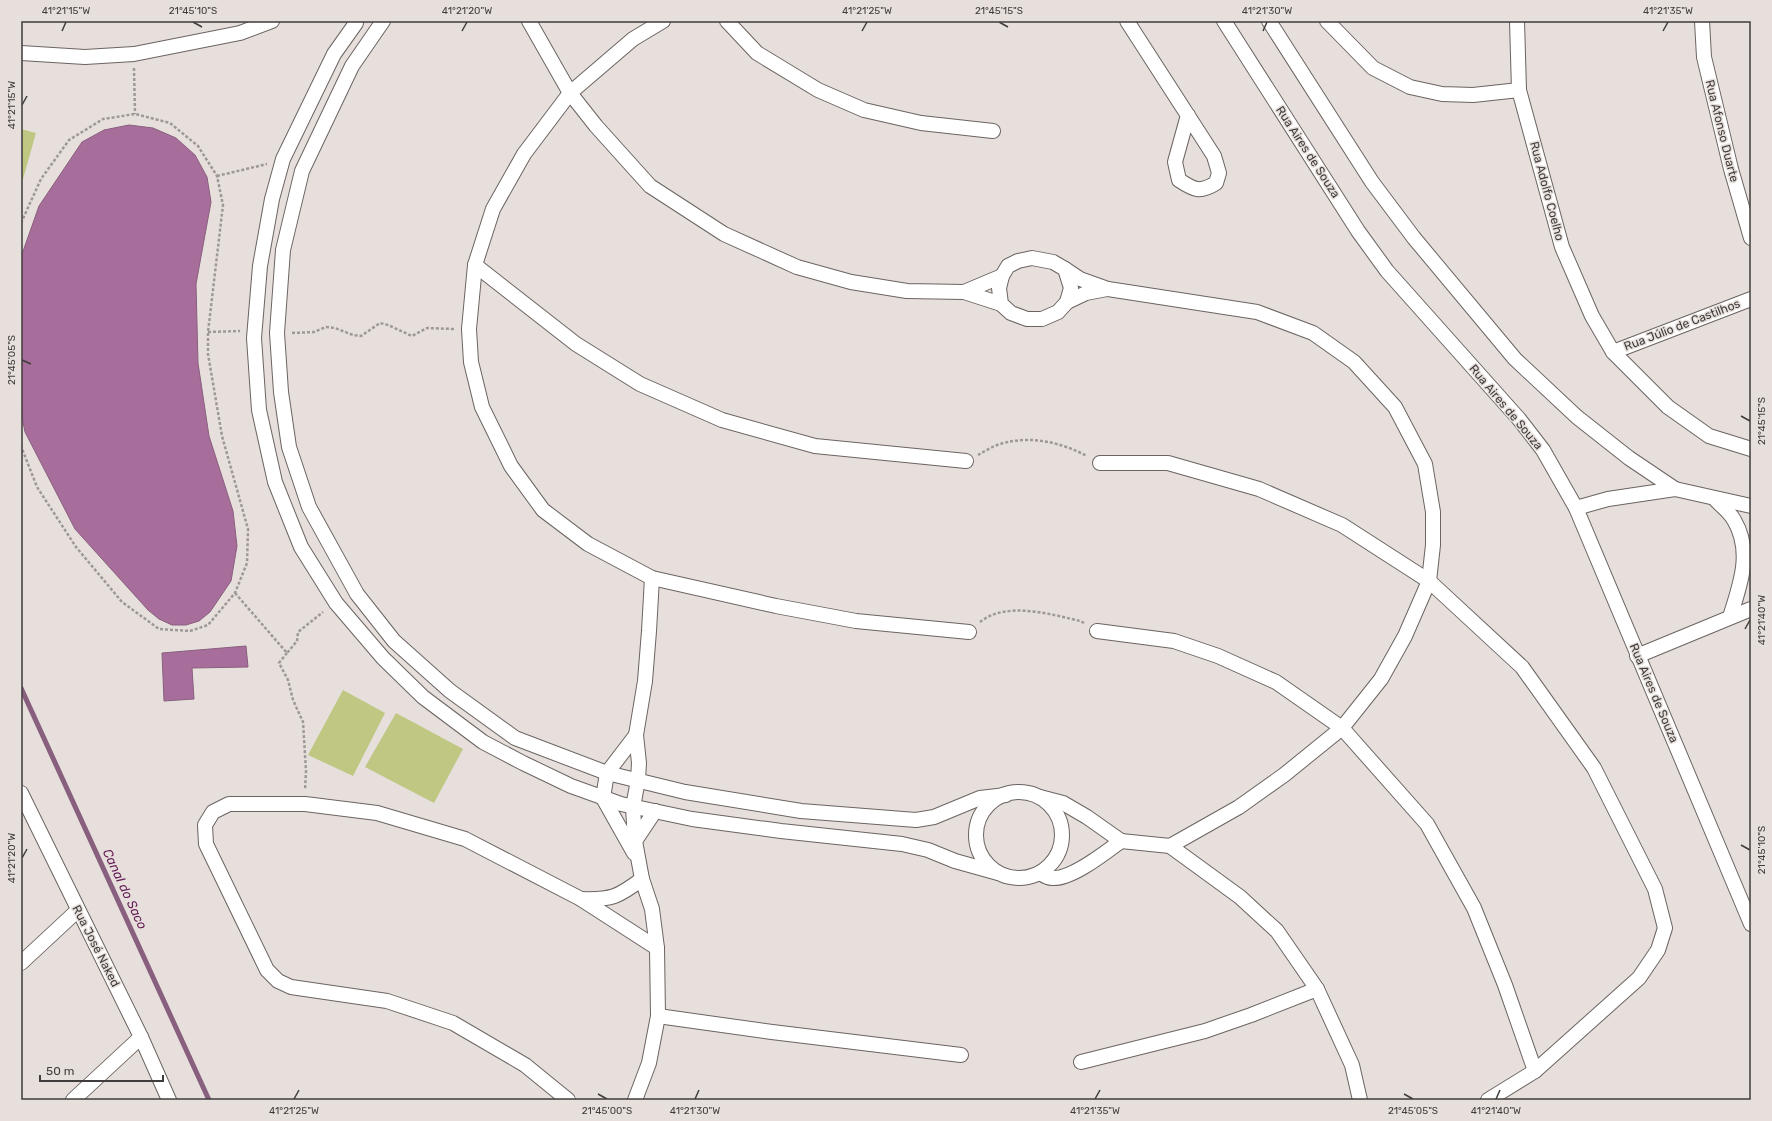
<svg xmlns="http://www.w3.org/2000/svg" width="1772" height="1121" font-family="Rubik,sans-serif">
	<rect width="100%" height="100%" fill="#e7dfdc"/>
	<g fill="#bfc783">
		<polygon points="21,129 36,133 21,186"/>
		<polygon points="343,690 385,713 353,776 308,755"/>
		<polygon points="396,713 463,749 434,803 365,767"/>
	</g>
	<g fill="#a86e9b" stroke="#885f7e">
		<polygon points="129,125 153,128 176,138 195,155 207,177 211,202 196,284 198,363 209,436 233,511 237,546 231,581 210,612 199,621 186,625 172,625 159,619 148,610 75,529 25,432 21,412 21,257 39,206 82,142 104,130"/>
		<polygon points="246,646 248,667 192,668 194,699 164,701 162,653"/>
	</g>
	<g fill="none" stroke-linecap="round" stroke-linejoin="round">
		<polyline stroke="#885f7e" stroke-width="5" points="21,688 209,1100"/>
		<g stroke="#6b6461" stroke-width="16">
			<g id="street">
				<polyline points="383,21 352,66 302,171 283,250 277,333 281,392 289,447 309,507 357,594 394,641 450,691 515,738 607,773 685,792 801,811 916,820 934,817 980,798 1006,795"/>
				<polyline points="529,21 570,93 596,126 650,186 724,234 797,267 851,282 907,291 964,292 1001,304 1011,313 1027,319 1042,319 1058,312 1067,302 1071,288 1065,269 1053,262 1032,258 1018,261 1008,266 1002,276 999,288 1001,304"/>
				<polyline points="663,21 633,39 570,93 524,154 493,209 475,265 469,329 471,362 482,407 511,466 543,510 588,544 652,578 776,606 856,621 969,632"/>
				<polyline points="727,21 757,53 818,90 864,110 921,123 993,131"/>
				<path d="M1127 21 1214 156 1219 173 1216 183C1200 193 1194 190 1179 180L1175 162 1188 115"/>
				<polyline points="1224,21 1358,231 1387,271 1519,419 1543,450 1576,508 1751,924"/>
				<polyline points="1269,21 1372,182 1414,238 1515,359 1577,417 1629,458 1675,489"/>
				<polyline points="1327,21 1373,68 1410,87 1442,94 1473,95 1519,90"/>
				<polyline points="1517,21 1519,90 1562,247 1592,316 1613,352 1668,407 1709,436 1751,449"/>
				<polyline points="1702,21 1704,57 1731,169 1751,238"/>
				<polyline points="356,23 334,54 283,159 272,199 260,266 254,338 259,410 275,482 301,547 336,603 383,658 423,697 483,742 523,763 571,786 621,804 692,819 781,831 902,844 928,850 955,861 998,873"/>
				<polyline points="21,53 85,57 134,54 240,33 272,21"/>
				<polyline points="475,265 576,344 640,384 722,420 815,446 966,461"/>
				<polyline points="1065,269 1080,279 1108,289 1257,312 1313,333 1354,362 1395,407 1425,464 1433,512 1433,545 1429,581 1405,636 1381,679 1342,728 1284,775 1239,807 1170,846 1121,841"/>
				<polyline points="964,292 1002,276"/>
				<polyline points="1067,302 1086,293 1107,289"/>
				<polyline points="1613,352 1751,299"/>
				<polyline points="1100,463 1168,463 1259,489 1342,525 1429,581 1522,667 1594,768 1655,889 1665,928 1658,950 1639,978 1535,1071 1488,1100"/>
				<path d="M1715 499C1721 506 1730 512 1734 520 1753 552 1740 585 1730 617"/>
				<polyline points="1576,508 1608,499 1675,489 1751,506"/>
				<polyline points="1097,631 1174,641 1218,656 1276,682 1342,728 1427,824 1474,908 1505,985 1535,1071"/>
				<polyline points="1637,656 1751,609"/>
				<circle cx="1019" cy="835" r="43"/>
				<polyline points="21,793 141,1037 169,1100"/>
				<polyline points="635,841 655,811"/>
				<polyline points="1170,846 1240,897 1277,931 1317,989 1352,1065 1360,1100"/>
				<polyline points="634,853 603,798 607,773 636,735"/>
				<path d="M1040 873C1043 875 1048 878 1052 878 1071 880 1106 852 1121 841L1087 817 1063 803 1040 797"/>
				<path d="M581 899C612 900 618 897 642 879"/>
				<polyline points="21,963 78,910"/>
				<polyline points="658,1016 772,1032 961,1055"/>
				<polyline points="1081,1062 1205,1031 1251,1015 1317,989"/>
				<polyline points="73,1100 141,1037"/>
				<polyline points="568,1100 525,1065 453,1023 387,1001 291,987 278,981 267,970 206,844 205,825 213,812 229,804 305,804 377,813 465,839 581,899 657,948"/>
				<polyline points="635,1100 649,1063 658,1016 657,948 652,909 642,879 635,841 633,807 638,780 639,763 636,735 645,681 649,631 652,578"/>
			</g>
		</g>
		<g stroke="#9e9896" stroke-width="2.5" stroke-dasharray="3 2" stroke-linecap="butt">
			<polyline points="134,68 135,114"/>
			<polyline points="217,176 267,164"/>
			<polyline points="21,223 41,179 69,140 103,119 135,114 170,123 198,146 217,176 223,205 208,332 208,354 222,436 248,529 247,563 235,593 208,625 190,631 159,629 122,602 76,547 37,487 21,446"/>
			<polyline points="208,332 240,331"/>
			<polyline points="292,333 314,332 326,327 335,328 353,335 361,336 380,323 388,325 412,336 427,328 454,329"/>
			<path d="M978 455C985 451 993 446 1000 444 1030 435 1060 442 1087 456"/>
			<polyline points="235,593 287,653 297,641 298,632 323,612"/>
			<path d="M980 622C1006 601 1050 614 1080 621L1084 623"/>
			<polyline points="287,653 279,663 288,680 293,700 303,722 306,771 305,790"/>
		</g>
		<use href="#street" stroke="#fff" stroke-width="14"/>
	</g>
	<path fill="none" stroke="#3f3c3b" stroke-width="1.5" d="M193 22 202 27M999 22 1008 27M62 31 66 22M462 31 467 22M862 31 867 22M1263 31 1267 22M1663 31 1668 22M22 105 27 96M22 360 31 364M1741 416 1750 421M1745 629 1750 620M1741 845 1750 850M22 858 27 849M598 1094 607 1099M1404 1094 1413 1099M294 1099 299 1090M695 1099 699 1090M1095 1099 1100 1090M1496 1099 1500 1090"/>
	<g text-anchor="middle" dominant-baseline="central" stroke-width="3" stroke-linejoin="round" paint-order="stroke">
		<g font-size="12" fill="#3f3c3b" stroke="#e7dfdc">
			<text transform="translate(1722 131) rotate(76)">Rua Afonso Duarte</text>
			<text transform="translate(1308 152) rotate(57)">Rua Aires de Souza</text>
			<text transform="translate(1547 191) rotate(75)">Rua Adolfo Coelho</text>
			<text transform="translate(1682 325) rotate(-21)">Rua Júlio de Castilhos</text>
			<text transform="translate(1506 407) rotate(50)">Rua Aires de Souza</text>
			<text transform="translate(1654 693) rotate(67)">Rua Aires de Souza</text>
			<text transform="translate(96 946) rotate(63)">Rua José Naked</text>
		</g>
		<g font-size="13" font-style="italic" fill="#631c57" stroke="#e7dfdc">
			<text transform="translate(125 889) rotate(65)">Canal do Saco</text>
		</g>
	</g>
	<rect width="1772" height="1121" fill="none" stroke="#e7dfdc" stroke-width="44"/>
	<path d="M40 1075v6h123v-6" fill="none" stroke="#3f3c3b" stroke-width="2"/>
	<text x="46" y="1075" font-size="12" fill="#3f3c3b" stroke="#e7dfdc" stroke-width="3" paint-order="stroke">50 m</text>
	<rect x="22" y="22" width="1728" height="1077" fill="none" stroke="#3f3c3b" stroke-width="1.5"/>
	<g font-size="10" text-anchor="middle" fill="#3f3c3b">
		<text x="66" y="14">41°21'15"W</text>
		<text x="193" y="14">21°45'10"S</text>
		<text x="467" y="14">41°21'20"W</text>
		<text x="867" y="14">41°21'25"W</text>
		<text x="999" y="14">21°45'15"S</text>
		<text x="1267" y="14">41°21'30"W</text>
		<text x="1668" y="14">41°21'35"W</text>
		<text transform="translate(11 105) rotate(-90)" y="4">41°21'15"W</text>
		<text transform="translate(11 360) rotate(-90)" y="4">21°45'05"S</text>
		<text transform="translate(1761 421) rotate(-90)" y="4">21°45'15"S</text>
		<text transform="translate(1761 620) rotate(-90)" y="4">41°21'40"W</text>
		<text transform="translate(1761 850) rotate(-90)" y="4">21°45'10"S</text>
		<text transform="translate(11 858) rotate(-90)" y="4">41°21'20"W</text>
		<text x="294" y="1114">41°21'25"W</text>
		<text x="607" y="1114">21°45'00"S</text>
		<text x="695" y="1114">41°21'30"W</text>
		<text x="1095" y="1114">41°21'35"W</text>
		<text x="1413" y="1114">21°45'05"S</text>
		<text x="1496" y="1114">41°21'40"W</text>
	</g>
</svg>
